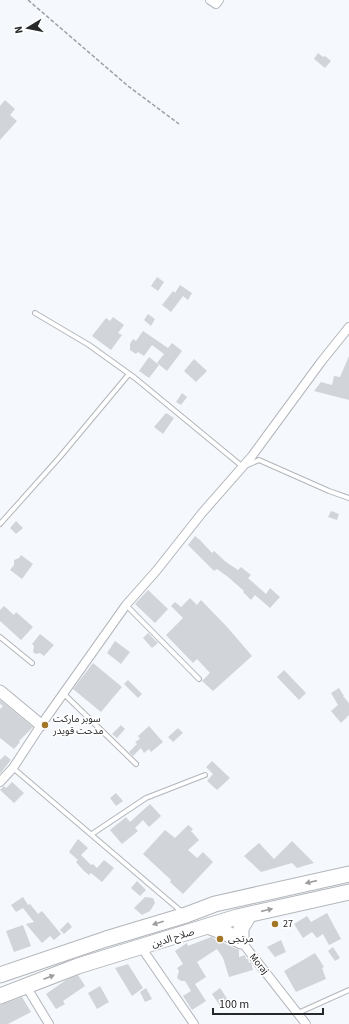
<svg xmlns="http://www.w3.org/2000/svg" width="349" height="1024" font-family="'Source Sans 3','Noto Sans Arabic',sans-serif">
	<rect width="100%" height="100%" fill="#f5f9fe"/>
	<g fill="#d1d5da">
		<polygon points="318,53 323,57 325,56 331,61 325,68 314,59"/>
		<polygon points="5,100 15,109 10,115 17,121 0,140 0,106"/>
		<polygon points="157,277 164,282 158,291 151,286"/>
		<polygon points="180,285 192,293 188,300 183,296 171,312 162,305 173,291 175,293"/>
		<polygon points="148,314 155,319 151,326 144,320"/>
		<polygon points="113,317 124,325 118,333 122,335 111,350 92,336 106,318 110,321"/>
		<polygon points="143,331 168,348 172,343 182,351 167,371 157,363 164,354 152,345 144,356 138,352 136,354 130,350 130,344 133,339 136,341"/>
		<polygon points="349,356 349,400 314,391 321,382 332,385 334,376 340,377"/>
		<polygon points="149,357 159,365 149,378 139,371"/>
		<polygon points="194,359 207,371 196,382 184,371"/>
		<polygon points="182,393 187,397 181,405 176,402"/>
		<polygon points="166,413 174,418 163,434 154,427"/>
		<polygon points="331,511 339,514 337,520 328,517"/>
		<polygon points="16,521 23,528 16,534 10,528"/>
		<polygon points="195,536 200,540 212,553 214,551 226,562 238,570 241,567 251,575 248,578 266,594 270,588 280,597 270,608 255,595 251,600 243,592 244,591 228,577 217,569 214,571 188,545"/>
		<polygon points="21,555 33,564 22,579 10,570 14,565 14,560 19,558"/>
		<polygon points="148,590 168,609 155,623 135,604"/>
		<polygon points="190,598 197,605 201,600 228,628 252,656 213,691 202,681 210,673 197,659 193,663 166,635 183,618 171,606 175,602 181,607"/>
		<polygon points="4,606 14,615 16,612 33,627 21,640 0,621 0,610"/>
		<polygon points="148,633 158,643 152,648 143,638"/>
		<polygon points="40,634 54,645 44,656 40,653 36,654 33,652 34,646 32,644"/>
		<polygon points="115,641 130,652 121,664 107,653"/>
		<polygon points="93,663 122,687 101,712 73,689"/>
		<polygon points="284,670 306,693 299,700 277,677"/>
		<polygon points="128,680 142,694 138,698 124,684"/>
		<polygon points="339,688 344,696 343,696 349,703 349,715 341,723 331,711 338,705 331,693"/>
		<polygon points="0,700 33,727 19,741 20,742 14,749 0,738 0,709 3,706 0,704"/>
		<polygon points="121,725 125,729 117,738 112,734"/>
		<polygon points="149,726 163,742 151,752 149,749 144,753 141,748 133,756 129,752 137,744 135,742 140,739 138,736"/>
		<polygon points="178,728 183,733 173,742 168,737"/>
		<polygon points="5,755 11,760 0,774 0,760"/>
		<polygon points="212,761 230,778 217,790 207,781 213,774 206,767"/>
		<polygon points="12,782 24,793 14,803 0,790 4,786 6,788"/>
		<polygon points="116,793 123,801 116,806 110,798"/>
		<polygon points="150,804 161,816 149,827 143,820 135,828 138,831 122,844 110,830 126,817 130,822"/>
		<polygon points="188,825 193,829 191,831 199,840 188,850 197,858 203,852 213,862 183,894 170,882 171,880 143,854 165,830 175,838"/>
		<polygon points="78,839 88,848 81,855 91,865 93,864 97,868 104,860 114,868 102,882 91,873 89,875 84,871 76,862 78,860 69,852"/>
		<polygon points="292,841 314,863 297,868 292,863 261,872 244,856 259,843 274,859"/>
		<polygon points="137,881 146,890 140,896 131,888"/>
		<polygon points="23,897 28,905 30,904 38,914 42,911 61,934 54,940 50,936 42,943 26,924 34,922 23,908 16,912 11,905"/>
		<polygon points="145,897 153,898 155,903 150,911 142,915 134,908"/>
		<polygon points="327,913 341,939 329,945 323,934 317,938 312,932 303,938 294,924 307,916 311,922"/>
		<polygon points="68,922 72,927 64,934 60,930"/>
		<polygon points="23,925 31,946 14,952 6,931"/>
		<polygon points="211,937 239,950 239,957 245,955 246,959 248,959 249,963 251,962 253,970 229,977 223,958 217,949 197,962 206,977 195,984 206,1001 192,1010 183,996 191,991 185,981 181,981 177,978 179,971 177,968 183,964 175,951 187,943 188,946"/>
		<polygon points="281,940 286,952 275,957 267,947"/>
		<polygon points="333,947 340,958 335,961 328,951"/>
		<polygon points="315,953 324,967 322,968 326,979 296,992 284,971"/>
		<polygon points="128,964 143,988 132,996 115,968"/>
		<polygon points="78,975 85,986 63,1001 65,1004 56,1009 46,994 66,980"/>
		<polygon points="100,986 109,1002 97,1009 88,993"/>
		<polygon points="146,988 152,999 145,1002 140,992"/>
		<polygon points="220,988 230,1003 222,1009 212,994"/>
		<polygon points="22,997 31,1012 8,1024 0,1024 0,1005"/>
	</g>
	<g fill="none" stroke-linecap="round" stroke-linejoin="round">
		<g stroke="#b2b5ba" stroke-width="6">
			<g id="lane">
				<polyline points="35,313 89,345 135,378 243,467 259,460 329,491 349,498"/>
				<polyline points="0,524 59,458 129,374"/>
				<polyline points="126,605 199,679"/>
				<polyline points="0,637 32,663"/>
				<polyline points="64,694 136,764"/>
				<polyline points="13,768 182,912"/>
				<polyline points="92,834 146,798 205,775"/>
				<polyline points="298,1013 349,990"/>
			</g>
		</g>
		<g stroke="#b2b5ba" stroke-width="10">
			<g id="street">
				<polyline points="210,0 216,4 219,0"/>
				<polyline points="0,782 13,768 41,725 126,605 157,570 202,513 252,456 321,362 349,327"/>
				<polyline points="241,941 306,1024"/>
				<polyline points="141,947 194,1024"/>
				<polyline points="26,986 49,1024"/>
			</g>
		</g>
		<g stroke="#b2b5ba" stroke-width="13">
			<polyline id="secondary" points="0,691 41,725"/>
		</g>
		<g stroke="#b2b5ba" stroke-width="17">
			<g id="highway">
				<polyline points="208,926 226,933 241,941 241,928 249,915"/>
				<polyline points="0,975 106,939 186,915 215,904 349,874"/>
				<polyline points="0,996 78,966 237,917 349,892"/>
			</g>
		</g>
		<polyline stroke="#9ea1a4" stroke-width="1.5" stroke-dasharray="4 2" stroke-linecap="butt" points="28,0 128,86 179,124"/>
		<use href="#lane" stroke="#fff" stroke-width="4"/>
		<use href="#street" stroke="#fff" stroke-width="8"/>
		<use href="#secondary" stroke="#fff" stroke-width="11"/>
		<use href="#highway" stroke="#fff" stroke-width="15"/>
	</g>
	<defs><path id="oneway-solid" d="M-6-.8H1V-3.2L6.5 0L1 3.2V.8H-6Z"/></defs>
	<g fill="#9e9e9f">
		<use href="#oneway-solid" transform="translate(311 882) rotate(167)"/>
		<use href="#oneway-solid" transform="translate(267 910) rotate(-13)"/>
		<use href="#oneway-solid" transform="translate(158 923) rotate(163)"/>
		<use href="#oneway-solid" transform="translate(49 977) rotate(-21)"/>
	</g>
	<g fill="#a17626" stroke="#fff" stroke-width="1.5">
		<circle cx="45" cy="725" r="4"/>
		<circle cx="275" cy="924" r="4"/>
		<circle cx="220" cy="939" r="4"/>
	</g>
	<g text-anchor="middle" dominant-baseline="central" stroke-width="3.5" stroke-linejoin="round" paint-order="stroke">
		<g font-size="10" fill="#27282a" stroke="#fff" text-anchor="start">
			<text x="53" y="719">سوبر ماركت<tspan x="53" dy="12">مدحت قويدر</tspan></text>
			<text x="283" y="924">27</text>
			<text x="228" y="939">مرتجى</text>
		</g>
		<g font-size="10" fill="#27282a" stroke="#fff">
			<text transform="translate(173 938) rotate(-17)">صلاح الدين</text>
			<text transform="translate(259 964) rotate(51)">Moraj</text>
		</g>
	</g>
	<g transform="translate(28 28) rotate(260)" stroke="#ffffff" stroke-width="3" paint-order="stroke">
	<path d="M0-3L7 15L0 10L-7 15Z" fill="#27282a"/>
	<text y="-6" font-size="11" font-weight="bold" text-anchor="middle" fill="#27282a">N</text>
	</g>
	<path d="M213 1008v6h110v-6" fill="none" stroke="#27282a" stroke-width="2"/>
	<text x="219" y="1008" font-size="12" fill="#27282a" stroke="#ffffff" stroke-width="3" paint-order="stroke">100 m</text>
</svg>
